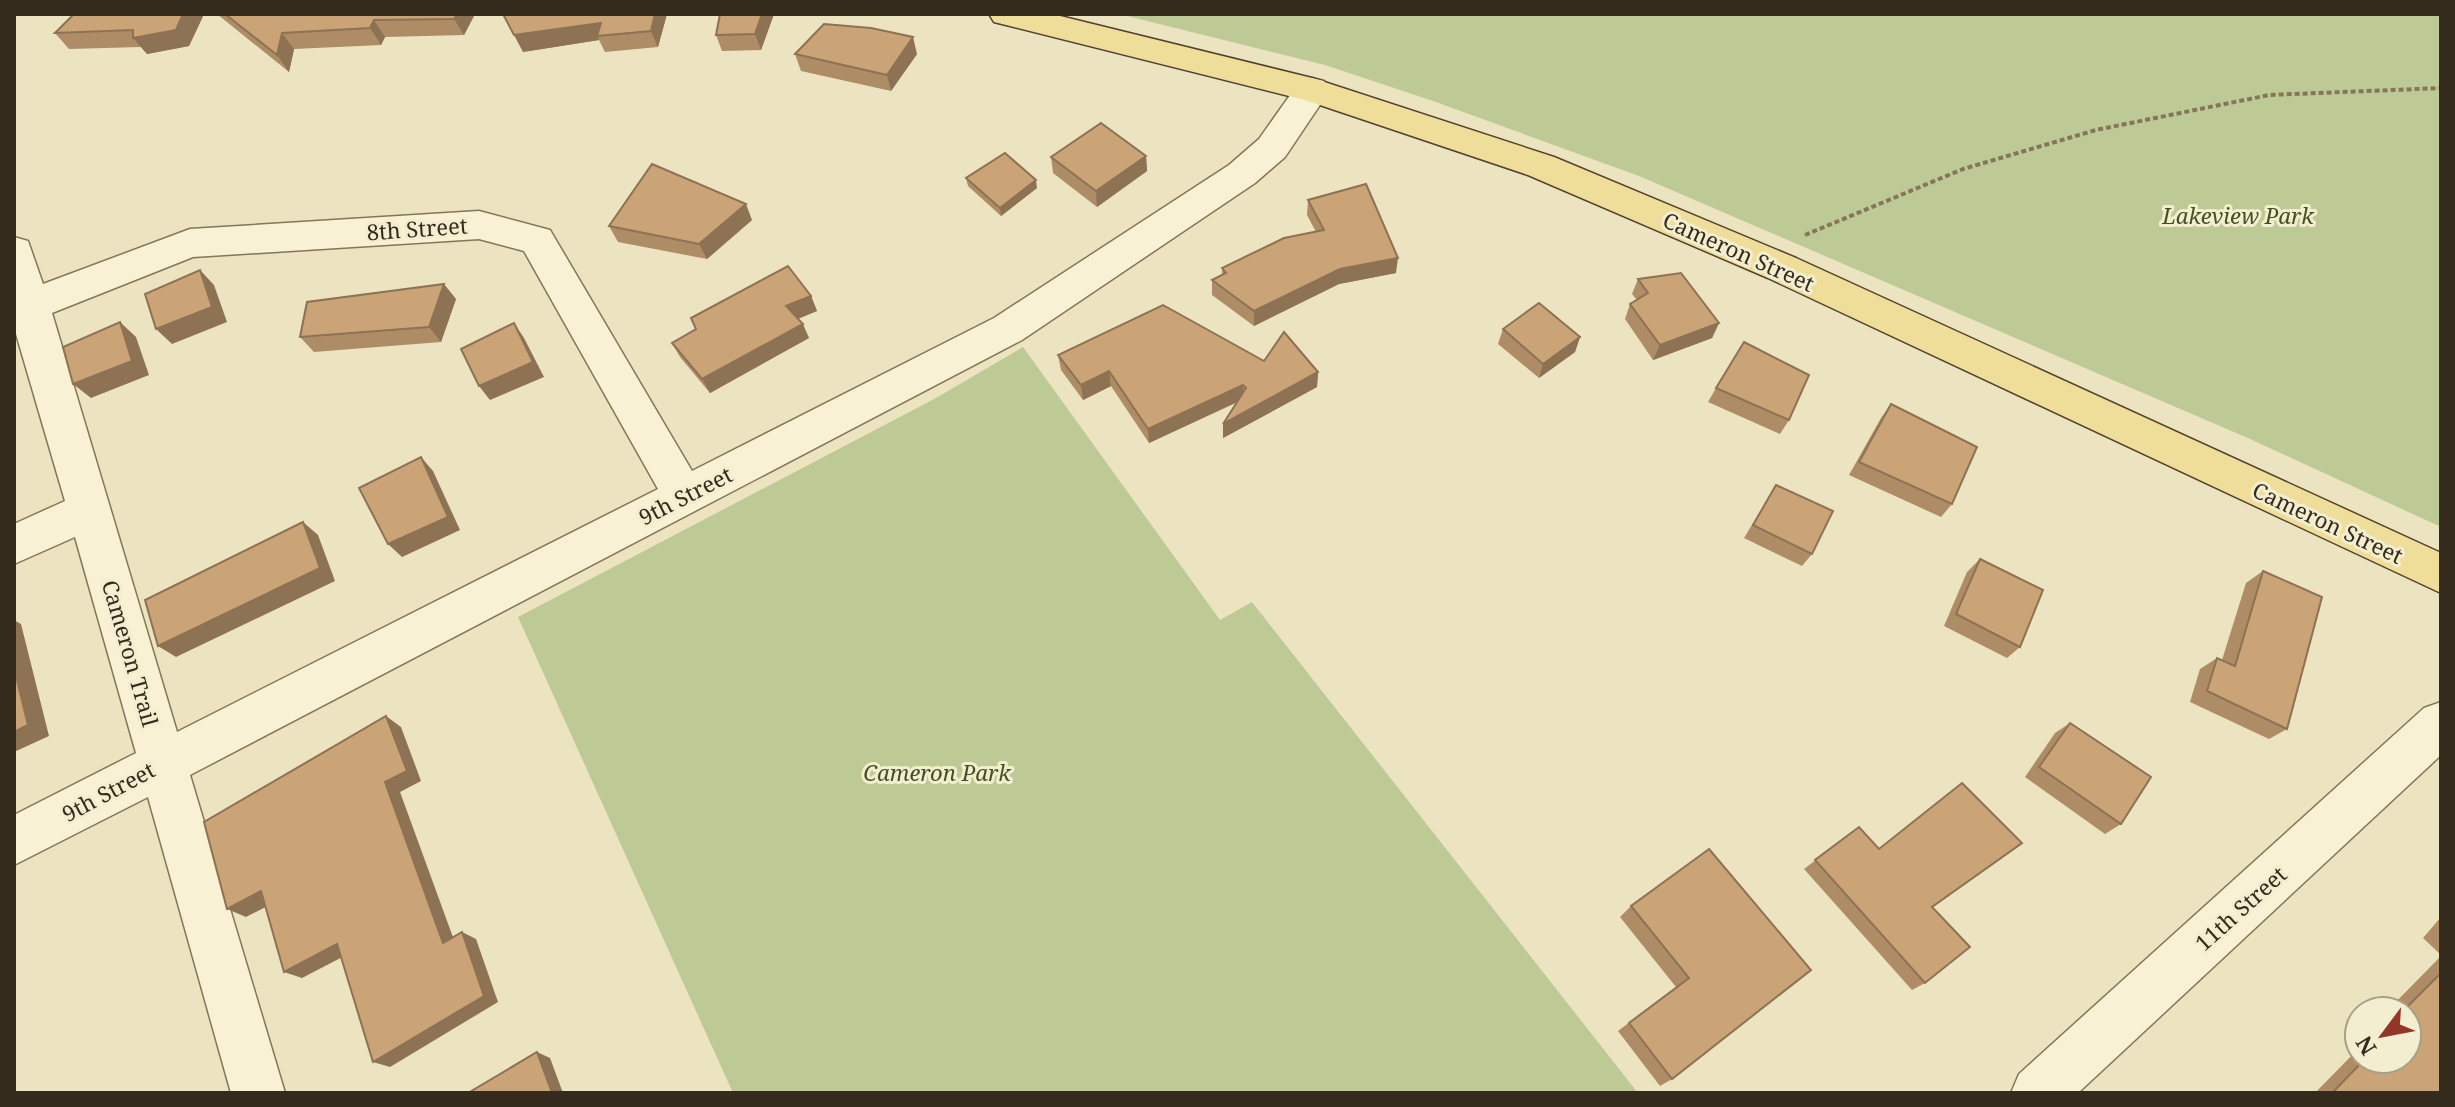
<svg xmlns="http://www.w3.org/2000/svg" width="2455" height="1107" font-family="'Noto Serif',serif">
	<rect width="100%" height="100%" fill="#ece4c0"/>
	<g fill="#beca95">
		<polygon points="1119,14 2441,14 2441,527 2250,439 1639,176 1433,101 1325,65"/>
		<polygon points="1023,347 1220,620 1252,602 1638,1093 733,1093 518,617 936,398"/>
	</g>
	<g fill="none" stroke-linecap="round" stroke-linejoin="round">
		<g stroke="#857559" stroke-width="3">
			<g id="minor">
				<path d="M1312 78 1324 81 1330 90 1285 157 1255 183 1022 340 190 775 285 1093H231L148 797 14 865V815L136 753 75 537 14 564V524L65 501 14 327V237L28 241 43 284 190 229 479 211 550 230 692 471 994 318 1229 165 1259 139 1300 81ZM479 239 524 251 658 489 177 732 52 313 193 257Z"/>
				<polygon points="2441,702 2441,755 2078,1093 2011,1093 2019,1074 2424,708"/>
			</g>
		</g>
		<g stroke="#53432d" stroke-width="3">
			<polygon id="major" points="989,14 1052,14 1312,78 1554,157 1796,258 2441,553 2441,593 1768,278 1528,175 1305,100 1006,25 994,22"/>
		</g>
		<polyline stroke="#857559" stroke-width="4" stroke-dasharray="5 3" stroke-linecap="butt" points="1805,235 1963,169 2096,130 2269,95 2441,88"/>
		<use href="#minor" fill="#f8f1d3" fill-rule="evenodd"/>
		<use href="#major" fill="#efde99" fill-rule="evenodd"/>
	</g>
	<g fill="#ae8c66">
		<polygon points="74,14 204,14 189,46 147,54 141,47 69,49 55,33"/>
		<polygon points="217,14 475,14 464,35 385,37 381,45 294,49 289,72"/>
		<polygon points="667,14 658,47 605,52 599,40 523,52"/>
		<polygon points="774,14 761,50 722,51 716,35"/>
		<polygon points="795,54 917,54 891,91 801,71"/>
		<polygon points="1146,156 1147,171 1097,207 1053,173 1051,157"/>
		<polygon points="966,178 1037,188 1001,216 968,186"/>
		<polygon points="1308,200 1396,273 1339,284 1254,326 1212,295 1212,280 1222,275 1222,268 1316,232 1307,215"/>
		<polygon points="752,220 707,259 618,242 609,226"/>
		<polygon points="1638,279 1719,323 1712,338 1653,360 1625,319 1630,304 1637,300 1632,294"/>
		<polygon points="811,296 817,311 798,319 809,338 710,393 680,357 672,343"/>
		<polygon points="456,299 441,342 314,352 300,337"/>
		<polygon points="1503,329 1580,337 1575,352 1539,378 1498,344"/>
		<polygon points="1058,355 1264,361 1318,372 1317,387 1223,438 1238,402 1149,443 1111,386 1083,400 1061,370"/>
		<polygon points="1716,388 1789,420 1780,434 1708,402"/>
		<polygon points="1891,404 1952,504 1941,517 1849,475 1881,418"/>
		<polygon points="1776,485 1812,554 1802,566 1744,538"/>
		<polygon points="1980,559 2020,647 2007,658 1944,626 1967,572"/>
		<polygon points="2263,571 2287,729 2269,739 2190,702 2200,669 2217,658 2222,660 2246,583"/>
		<polygon points="2070,723 2121,824 2105,834 2025,777 2055,733"/>
		<polygon points="1859,827 1932,907 1925,983 1912,990 1804,869"/>
		<polygon points="1709,849 1672,1079 1660,1086 1618,1031 1676,987 1620,917 1631,906"/>
		<polygon points="2441,917 2441,955 2423,938"/>
		<polygon points="2441,956 2441,1093 2315,1093 2359,1048 2359,1059 2407,1059 2407,1011 2387,1011"/>
	</g>
	<g fill="#8d7253">
		<polygon points="183,14 204,14 189,46 147,54 133,38"/>
		<polygon points="457,14 475,14 464,35 454,19"/>
		<polygon points="655,14 667,14 658,47 651,31"/>
		<polygon points="762,14 774,14 761,50 755,34"/>
		<polygon points="374,20 385,37 381,45 370,28"/>
		<polygon points="601,23 597,36 599,40 523,52 514,35"/>
		<polygon points="282,33 294,49 289,72 277,55"/>
		<polygon points="913,37 917,54 891,91 887,75"/>
		<polygon points="1146,156 1147,171 1097,207 1096,191"/>
		<polygon points="1036,180 1037,188 1001,216 1000,208"/>
		<polygon points="746,204 752,220 707,259 699,244"/>
		<polygon points="1398,258 1396,273 1339,284 1254,326 1254,311 1340,269"/>
		<polygon points="200,270 214,285 227,322 172,344 156,329"/>
		<polygon points="444,284 456,299 441,342 429,327"/>
		<polygon points="811,296 817,311 792,321 786,306"/>
		<polygon points="120,322 136,337 149,375 91,398 73,384"/>
		<polygon points="514,323 524,338 544,377 490,400 479,386"/>
		<polygon points="1719,323 1712,338 1653,360 1660,345"/>
		<polygon points="803,324 809,338 710,393 702,379"/>
		<polygon points="1580,337 1575,352 1539,378 1543,364"/>
		<polygon points="1109,371 1111,386 1083,400 1081,385"/>
		<polygon points="1318,372 1317,387 1223,438 1223,424"/>
		<polygon points="1243,385 1243,399 1149,443 1148,429"/>
		<polygon points="421,457 433,471 460,530 402,557 388,544"/>
		<polygon points="303,522 318,535 335,581 176,657 158,646"/>
		<polygon points="14,620 21,624 49,736 14,752"/>
		<polygon points="386,716 401,727 421,781 400,792 458,951 443,943 385,782"/>
		<polygon points="261,891 279,900 246,917 227,909"/>
		<polygon points="462,932 476,939 498,1002 390,1067 373,1062"/>
		<polygon points="337,944 354,951 302,978 284,972"/>
		<polygon points="537,1052 550,1058 563,1093 552,1093"/>
	</g>
	<g fill="#caa377" stroke="#8d7253" stroke-width="2">
		<polygon points="74,14 183,14 176,30 133,38 133,30 55,33"/>
		<polygon points="225,14 457,14 454,19 374,20 370,28 282,33 277,55"/>
		<polygon points="503,14 655,14 651,31 597,36 601,23 514,35"/>
		<polygon points="720,14 762,14 755,34 716,35"/>
		<polygon points="824,24 871,28 913,37 887,75 795,54"/>
		<polygon points="1101,123 1146,156 1096,191 1051,157"/>
		<polygon points="1005,153 1036,180 1000,208 966,178"/>
		<polygon points="652,164 746,204 699,244 609,226"/>
		<polygon points="1366,184 1398,258 1340,269 1254,311 1212,280 1226,273 1222,268 1284,238 1324,230 1308,200"/>
		<polygon points="788,266 811,296 786,306 803,324 702,379 672,343 696,329 691,318"/>
		<polygon points="200,270 212,307 156,329 145,294"/>
		<polygon points="1681,273 1719,323 1660,345 1630,304 1648,293 1638,279"/>
		<polygon points="444,284 429,327 300,337 307,302"/>
		<polygon points="1539,303 1580,337 1543,364 1503,329"/>
		<polygon points="1163,305 1264,361 1284,332 1318,372 1223,424 1246,388 1243,385 1148,429 1109,371 1081,385 1058,355"/>
		<polygon points="120,322 132,361 73,384 63,347"/>
		<polygon points="514,323 533,362 479,386 461,349"/>
		<polygon points="1744,342 1809,375 1789,420 1716,388"/>
		<polygon points="1891,404 1977,447 1952,504 1859,462"/>
		<polygon points="421,457 448,517 388,544 359,488"/>
		<polygon points="1776,485 1833,511 1812,554 1753,525"/>
		<polygon points="303,522 320,568 158,646 145,600"/>
		<polygon points="1980,559 2043,590 2020,647 1956,614"/>
		<polygon points="2263,571 2322,597 2287,729 2207,691 2217,658 2235,666"/>
		<polygon points="14,668 28,725 14,732"/>
		<polygon points="386,716 407,771 385,782 443,943 462,932 484,996 373,1062 337,944 284,972 261,891 227,909 204,822"/>
		<polygon points="2070,723 2151,777 2121,824 2039,767"/>
		<polygon points="1962,783 2022,843 1932,907 1970,947 1925,983 1815,860 1859,827 1879,849"/>
		<polygon points="1709,849 1811,970 1672,1079 1629,1023 1689,978 1631,906"/>
		<polygon points="2441,973 2441,1093 2332,1093 2365,1059 2407,1059 2407,1011 2403,1011"/>
		<polygon points="537,1052 552,1093 468,1093"/>
	</g>
	<g text-anchor="middle" dominant-baseline="central" stroke-width="6" stroke-linejoin="round" paint-order="stroke">
		<g font-size="22" font-style="italic" fill="#415124" stroke="#f4eed0">
			<text x="2238" y="215">Lakeview Park</text>
			<text x="937" y="772">Cameron Park</text>
		</g>
		<g font-size="22" fill="#352b1d" stroke="#f4eed0">
			<text transform="translate(417 228) rotate(-4)">8th Street</text>
			<text transform="translate(1739 251) rotate(24)">Cameron Street</text>
			<text transform="translate(685 495) rotate(-27)">9th Street</text>
			<text transform="translate(2328 522) rotate(25)">Cameron Street</text>
			<text transform="translate(131 653) rotate(74)">Cameron Trail</text>
			<text transform="translate(108 791) rotate(-28)">9th Street</text>
			<text transform="translate(2240 908) rotate(-42)">11th Street</text>
		</g>
	</g>
	<rect width="2455" height="1107" fill="none" stroke="#352b1d" stroke-width="32"/>
	<g transform="translate(2383 1035) rotate(238)"><circle r="38" fill="#f4eed0" stroke="#a8a088" stroke-width="2"/>
	<path d="M0-6L14 30L0 20L-14 30Z" fill="#92352b"/>
	<text y="-12" font-size="22" font-weight="bold" text-anchor="middle" fill="#352b1d">N</text>
	</g>
</svg>
